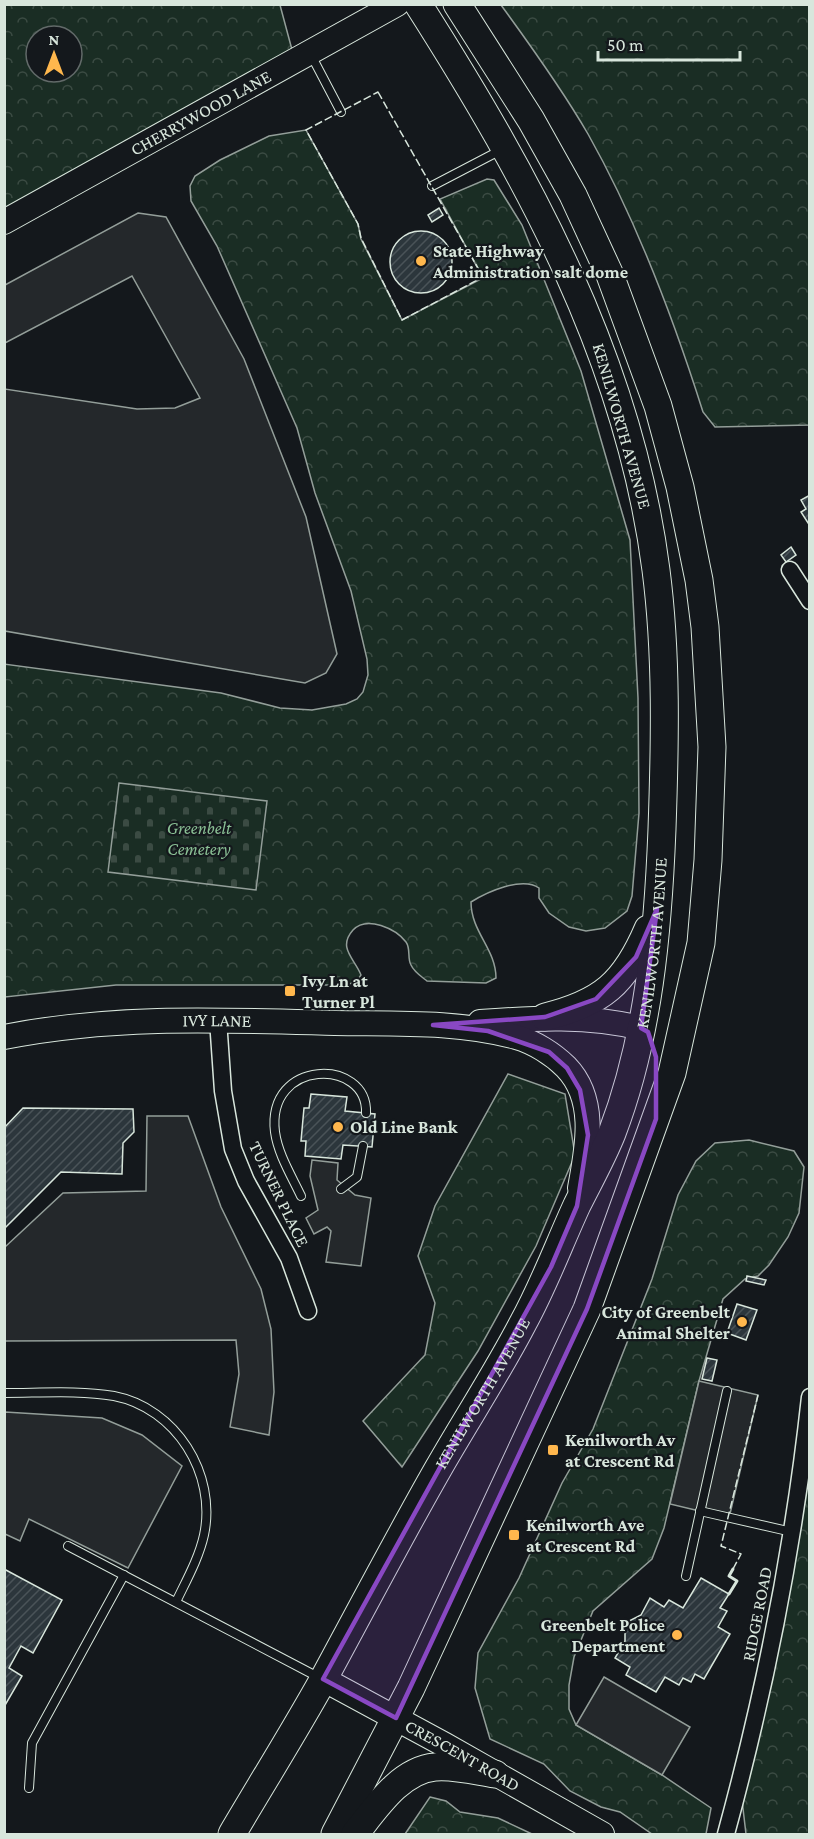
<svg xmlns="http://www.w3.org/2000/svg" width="814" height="1839" font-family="'Crimson Pro',serif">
	<defs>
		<pattern id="forest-crowns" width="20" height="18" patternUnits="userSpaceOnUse" patternTransform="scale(1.5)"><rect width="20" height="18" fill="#1a2d24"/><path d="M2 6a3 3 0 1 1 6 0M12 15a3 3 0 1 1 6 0" fill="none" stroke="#3b4b43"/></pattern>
		<pattern id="cemetery-stones" width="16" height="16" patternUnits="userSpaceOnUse" patternTransform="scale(1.5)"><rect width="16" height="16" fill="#1a2d24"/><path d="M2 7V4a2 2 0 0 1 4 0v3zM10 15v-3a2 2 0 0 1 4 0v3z" fill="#3b4b43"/></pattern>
		<pattern id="building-hatch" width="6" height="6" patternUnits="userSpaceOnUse" patternTransform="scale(1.5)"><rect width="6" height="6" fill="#2c363c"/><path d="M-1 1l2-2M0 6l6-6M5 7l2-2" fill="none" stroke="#4a5358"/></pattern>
	</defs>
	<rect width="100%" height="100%" fill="#14181c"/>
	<g fill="url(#forest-crowns)" stroke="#939e99" stroke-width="1.5" fill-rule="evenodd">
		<path d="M5 5H280L295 61 5 222ZM36 36H72V72H36Z"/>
		<path d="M501 5H809V425L715 427 703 412C673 317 637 221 588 134 562 89 531 46 501 5Z"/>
		<path d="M306 130 358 224 361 239 402 320 483 278 440 199 487 179 494 180 522 225 581 371 630 540 638 698 639 813 632 896 627 911 605 928 586 931 569 927 549 913 539 898V888C522 876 487 892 471 902 471 932 496 949 496 978L486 983 427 981C422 977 414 972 411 965 407 958 411 949 406 942 396 929 367 915 353 930 337 948 355 959 361 975L357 981 347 985H116L5 997 4 664 221 693 280 708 312 710 346 704 357 699 363 692 368 675 367 659 351 591 315 493 297 428 217 246 191 201 190 186 195 176 220 160 269 136Z"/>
		<polygon points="508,1074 565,1094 575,1155 536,1246 478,1351 402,1467 363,1421 425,1355 435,1303 418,1256 435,1206"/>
		<polygon points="749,1140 794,1151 804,1167 799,1213 788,1237 769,1265 758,1276 745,1279 723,1299 699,1381 664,1528 652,1559 593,1611 574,1657 569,1685 569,1709 576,1725 662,1775 711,1808 706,1834 652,1834 620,1812 601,1807 570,1791 544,1764 490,1739 475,1688 478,1653 519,1578 562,1483 593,1429 652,1279 678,1195 696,1161 715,1143"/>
		<polygon points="809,1397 809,1834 746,1834 740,1783"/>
		<polygon points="430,1797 446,1801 460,1812 498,1818 532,1834 405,1834"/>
	</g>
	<polygon fill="url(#cemetery-stones)" stroke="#939e99" stroke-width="1.5" points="119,783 267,801 256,890 108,872"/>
	<g fill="#24282b" stroke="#939e99" stroke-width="1.5">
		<polygon points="138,213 166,217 244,359 306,517 337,654 326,673 305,683 5,631 5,389 137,409 175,408 200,398 132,276 5,343 5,285"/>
		<polygon points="147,1116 188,1116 221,1207 261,1289 271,1329 274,1392 269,1435 230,1427 239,1374 236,1340 5,1341 5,1247 63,1193 146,1191"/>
		<polygon points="312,1160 338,1163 337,1180 355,1195 371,1198 361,1266 326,1262 331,1231 327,1227 314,1234 306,1218 318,1210 310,1176"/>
		<polygon points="699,1381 758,1395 729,1518 670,1504"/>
		<polygon points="5,1412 102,1418 142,1435 182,1466 128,1568 29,1519 20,1541 5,1534"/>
		<polygon points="604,1677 690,1727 662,1775 576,1725"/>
	</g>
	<g fill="url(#building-hatch)" stroke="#d8e6dc" stroke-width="1.5">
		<polygon points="439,208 443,215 432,222 428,215"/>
		<circle cx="421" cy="262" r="31"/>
		<polygon points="810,495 810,526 801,512 806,509 801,500"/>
		<polygon points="791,547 796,555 786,562 781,555"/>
		<polygon points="311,1094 347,1097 345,1111 375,1114 372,1147 343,1145 341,1159 305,1156 306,1141 301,1141 304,1108 309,1108"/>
		<polygon points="23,1108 133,1109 134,1132 123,1143 122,1174 61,1172 4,1229 4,1128"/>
		<polygon points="747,1276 766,1280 764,1285 746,1281"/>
		<polygon points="737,1304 757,1310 746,1340 727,1333"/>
		<polygon points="707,1358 717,1360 712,1381 702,1379"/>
		<polygon points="4,1569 62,1600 33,1653 21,1646 9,1668 22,1676 4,1707"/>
		<polygon points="701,1578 729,1594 720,1608 727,1611 718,1627 730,1634 704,1679 695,1674 691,1682 683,1678 679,1685 665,1677 656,1692 626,1675 630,1667 615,1658 625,1641 625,1628 629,1621 641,1615 650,1598 664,1607 669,1600 683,1608"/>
	</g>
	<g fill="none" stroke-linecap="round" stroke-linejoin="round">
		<g stroke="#d8e6dc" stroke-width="10">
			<g id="lane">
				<polyline points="310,53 341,112"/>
				<polyline points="432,186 501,150"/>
				<polyline points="341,1189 357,1177 363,1146"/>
				<path d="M301 1196C291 1175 278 1154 275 1132 266 1058 368 1058 366 1113"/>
				<path d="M4 1393C41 1393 79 1390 114 1396 176 1408 217 1474 204 1535 199 1558 186 1581 176 1602"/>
				<polyline points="700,1511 792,1532"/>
				<polyline points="68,1546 320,1678"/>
				<polyline points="686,1576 727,1391"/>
				<polyline points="29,1788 32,1743 124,1575"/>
			</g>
		</g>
		<g stroke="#d8e6dc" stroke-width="19">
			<g id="street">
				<polyline points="790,570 810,601"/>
				<polyline points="218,1020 223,1091 233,1149 246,1181 289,1258 308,1311"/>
				<path d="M726 1834C765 1691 794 1545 810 1397"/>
			</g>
		</g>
		<g stroke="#d8e6dc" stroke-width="26">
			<g id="secondary">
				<path id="s1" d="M4 222 397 4"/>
				<path d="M480 1022C535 1018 588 1015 641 1028"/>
				<path id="s2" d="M4 1037C114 1015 224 1020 335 1023 395 1024 458 1021 516 1037 534 1042 553 1054 566 1067 598 1100 587 1149 580 1188"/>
				<path id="s3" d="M323 1679 445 1745 602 1834"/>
			</g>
		</g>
		<g stroke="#d8e6dc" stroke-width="29">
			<g id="primary">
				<path d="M545 1017C602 1003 625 983 648 929"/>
				<path id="s4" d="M232 1834C262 1783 294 1732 323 1680 361 1610 398 1539 438 1469 466 1420 497 1373 523 1323 544 1285 559 1244 577 1205 589 1181 602 1158 612 1133 649 1036 658 931 662 829 665 743 667 655 656 570 629 360 530 180 418 4"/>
				<polyline points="335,1834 411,1688 587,1309 672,1073 701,943 708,860 712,747 705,627 699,580 680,487 658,406 610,275 573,195 531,120 457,4"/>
				<path d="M355 1834C375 1809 400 1770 435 1767 453 1765 476 1771 495 1774"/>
			</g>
		</g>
		<use href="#lane" stroke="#14181c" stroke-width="8"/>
		<use href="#street" stroke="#14181c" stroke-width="16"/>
		<use href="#secondary" stroke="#14181c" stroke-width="24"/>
		<use href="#primary" stroke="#14181c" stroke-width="27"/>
		<g stroke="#d8e6dc" stroke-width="1.5" stroke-dasharray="8 3" stroke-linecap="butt">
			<polygon points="378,92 483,277 402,320 361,238 358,224 306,130"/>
			<polyline points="733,1569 741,1554 721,1546 758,1395"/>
		</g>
		<polyline stroke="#d8e6dc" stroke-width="3" points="729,1594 737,1581 729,1576 733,1569"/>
	</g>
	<path fill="#8948c3" fill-opacity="0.2" stroke="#8948c3" stroke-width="4.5" stroke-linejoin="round" d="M657 909 641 1028 648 1032 656 1057V1119L587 1309 396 1718 323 1679 551 1267 577 1206 588 1135 580 1090 567 1068 549 1052 488 1031 433 1025 545 1017 596 999 636 957Z"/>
	<g fill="#ffb74d" stroke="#14181c" stroke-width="2">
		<circle cx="421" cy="261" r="6"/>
		<rect x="284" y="985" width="12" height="12" rx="3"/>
		<circle cx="338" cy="1127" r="6"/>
		<circle cx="742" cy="1322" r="6"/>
		<rect x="547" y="1444" width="12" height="12" rx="3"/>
		<rect x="508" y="1529" width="12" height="12" rx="3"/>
		<circle cx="677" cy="1635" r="6"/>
	</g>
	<g text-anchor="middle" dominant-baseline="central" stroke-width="4.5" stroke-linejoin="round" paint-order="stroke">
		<g font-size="18" fill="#d8e6dc" stroke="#14181c">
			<text stroke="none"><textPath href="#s1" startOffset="225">CHERRYWOOD LANE</textPath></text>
			<text transform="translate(622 426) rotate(74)">KENILWORTH AVENUE</text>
			<text stroke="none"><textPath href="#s4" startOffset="993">KENILWORTH AVENUE</textPath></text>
			<text stroke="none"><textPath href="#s2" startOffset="214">IVY LANE</textPath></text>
			<text transform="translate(279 1194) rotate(64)">TURNER PLACE</text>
			<text stroke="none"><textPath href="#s4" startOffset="507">KENILWORTH AVENUE</textPath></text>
			<text transform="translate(757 1614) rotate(-79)">RIDGE ROAD</text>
			<text stroke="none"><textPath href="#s3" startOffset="159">CRESCENT ROAD</textPath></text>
		</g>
		<g font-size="18" font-weight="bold" fill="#d8e6dc" stroke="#14181c" text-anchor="start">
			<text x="433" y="251">State Highway<tspan x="433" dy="21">Administration salt dome</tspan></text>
			<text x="302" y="981">Ivy Ln at<tspan x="302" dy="21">Turner Pl</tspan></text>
			<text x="350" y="1127">Old Line Bank</text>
			<text x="730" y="1312" text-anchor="end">City of Greenbelt<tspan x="730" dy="21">Animal Shelter</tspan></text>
			<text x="565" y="1440">Kenilworth Av<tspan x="565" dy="21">at Crescent Rd</tspan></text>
			<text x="526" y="1525">Kenilworth Ave<tspan x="526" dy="21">at Crescent Rd</tspan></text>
			<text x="665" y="1625" text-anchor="end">Greenbelt Police<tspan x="665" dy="21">Department</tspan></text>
		</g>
		<g font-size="18" font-style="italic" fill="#8ac095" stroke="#14181c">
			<text x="199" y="828">Greenbelt<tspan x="199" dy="21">Cemetery</tspan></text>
		</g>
	</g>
	<rect width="814" height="1839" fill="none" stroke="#d8e6dc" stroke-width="12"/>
	<g transform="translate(54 54)"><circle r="28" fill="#14181c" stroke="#626a69" stroke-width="1.5"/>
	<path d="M0-4.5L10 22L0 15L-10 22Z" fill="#ffb74d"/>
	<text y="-9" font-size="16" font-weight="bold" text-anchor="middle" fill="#d8e6dc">N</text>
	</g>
	<path d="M598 51v9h142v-9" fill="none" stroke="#d8e6dc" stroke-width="3"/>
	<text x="607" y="51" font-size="18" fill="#d8e6dc" stroke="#14181c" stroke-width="4.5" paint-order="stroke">50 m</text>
</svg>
